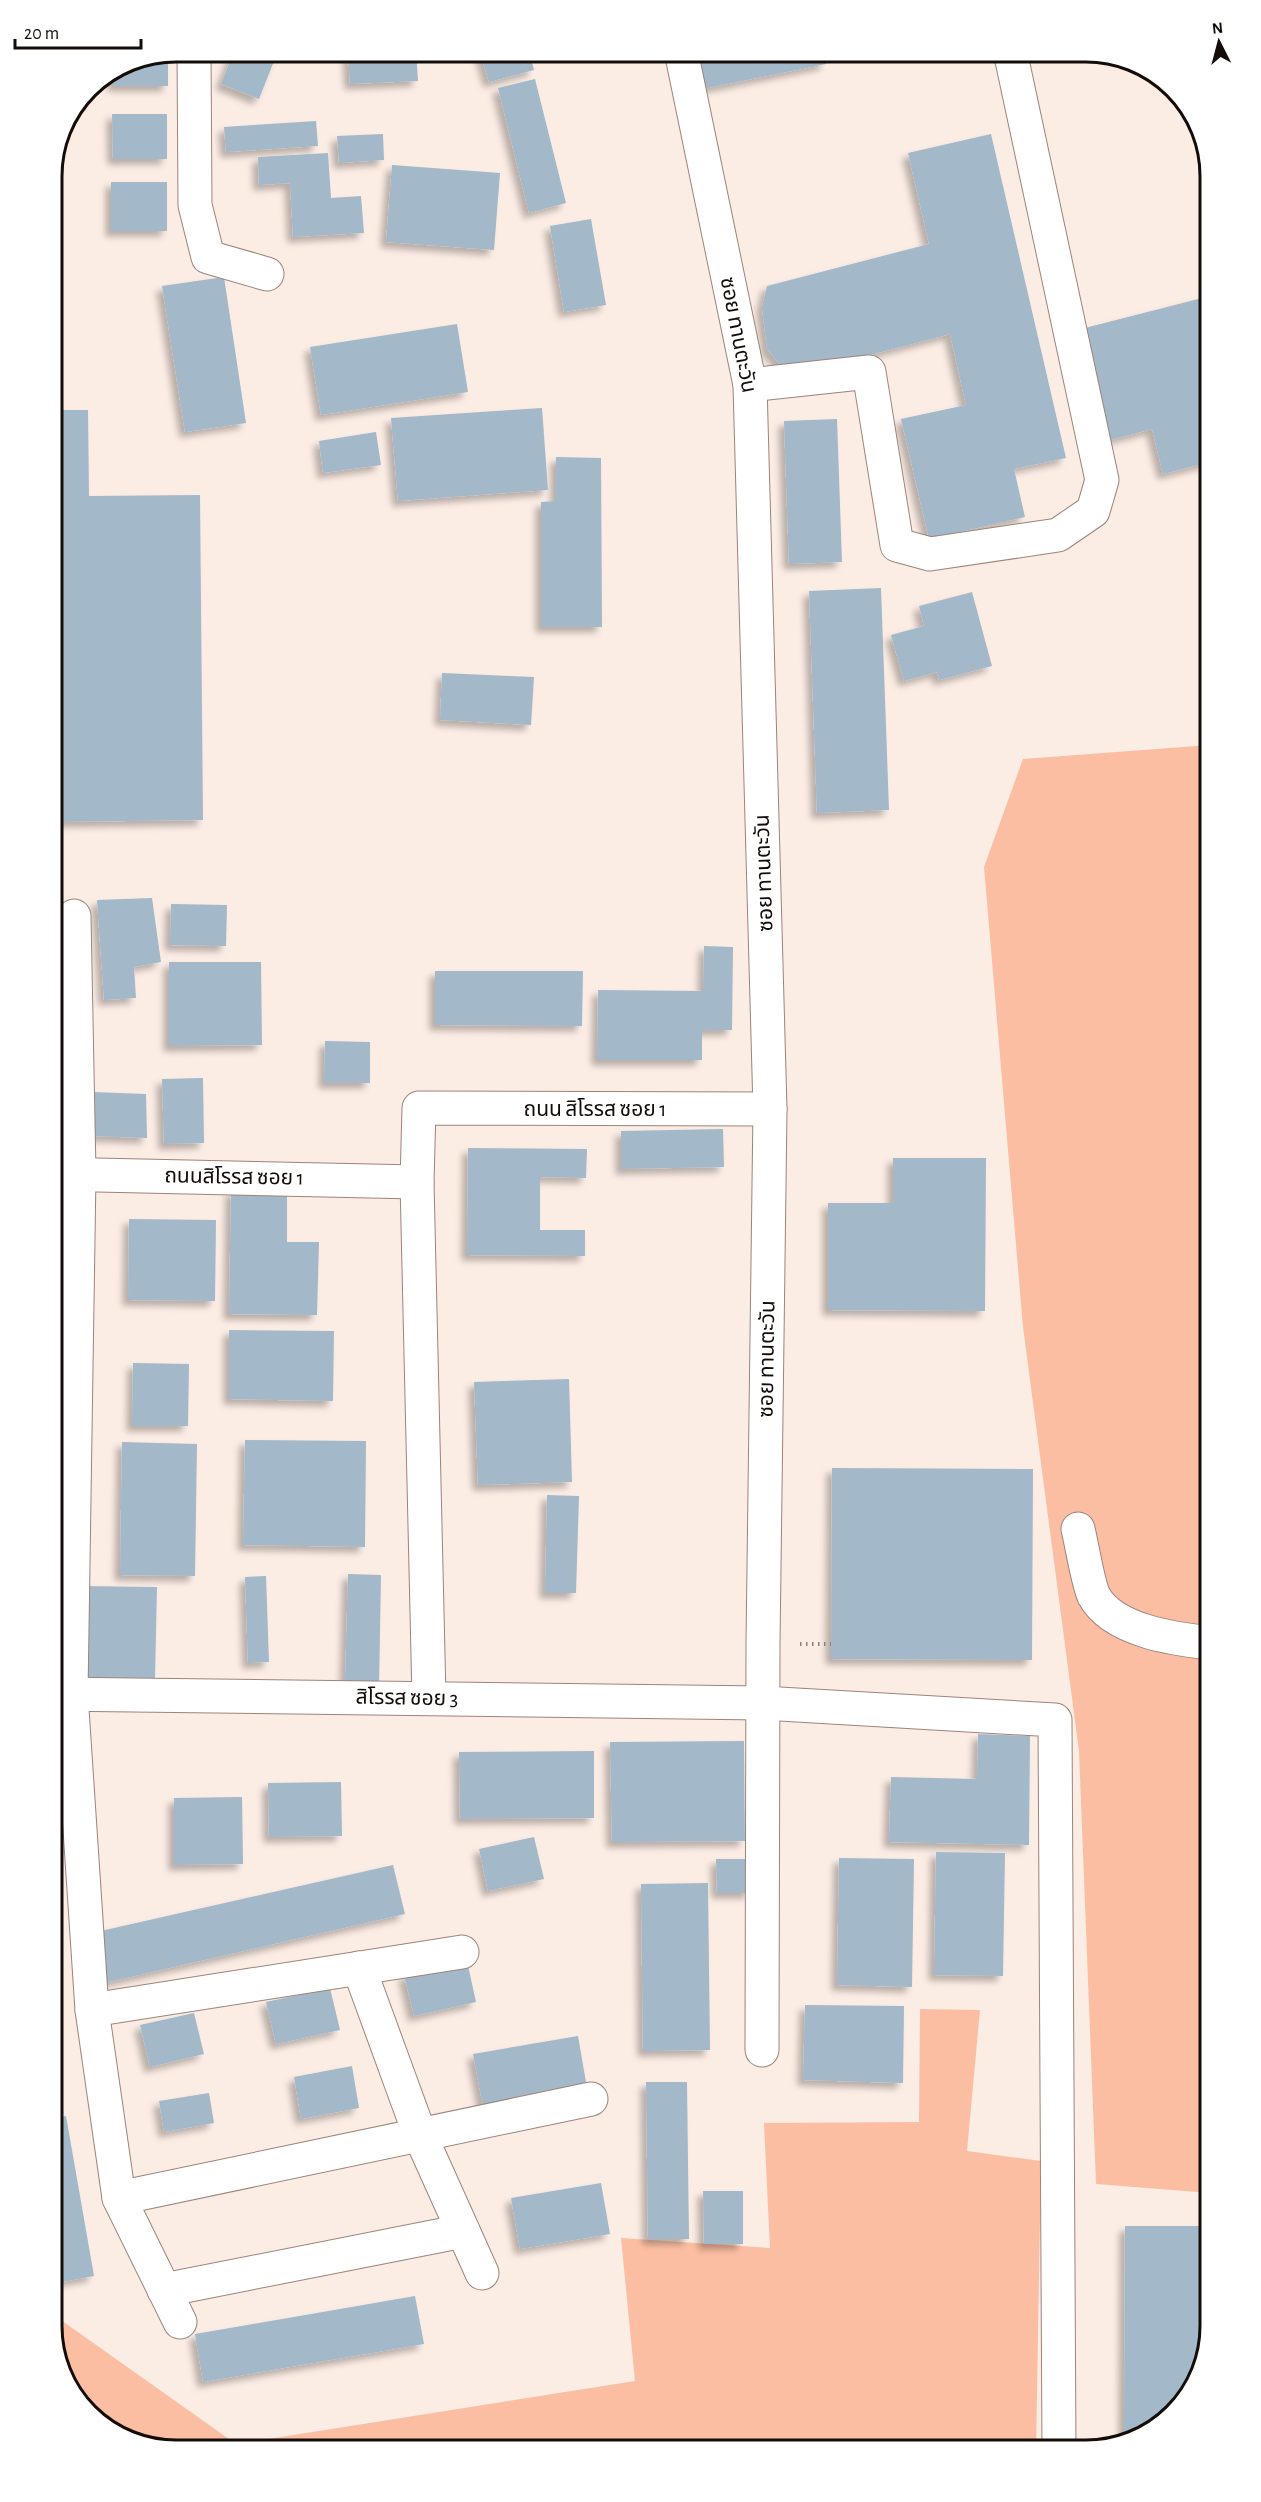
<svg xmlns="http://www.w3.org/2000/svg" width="1261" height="2502" font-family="'Alegreya Sans','Noto Sans Thai',sans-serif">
	<defs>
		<filter id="shadow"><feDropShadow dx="-5.5" dy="5.5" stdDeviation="3" flood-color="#0004"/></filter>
	</defs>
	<rect width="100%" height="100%" fill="#fbece4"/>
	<g fill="#fbbea2">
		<polygon points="1210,745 1210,2193 1096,2184 1079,1751 1023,1327 984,867 1023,759"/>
		<polygon points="920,2009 980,2010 967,2151 1041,2161 1036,2451 168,2451 106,2430 60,2374 51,2327 51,2313 236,2444 635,2381 621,2238 770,2248 764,2123 919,2122"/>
	</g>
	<g fill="#a3b8c9" filter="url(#shadow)">
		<polygon points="234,51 278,51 259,99 221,84"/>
		<polygon points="348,51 416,51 418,81 350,84"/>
		<polygon points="480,51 529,51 534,70 489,82"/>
		<polygon points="695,51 823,51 826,64 703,89"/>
		<polygon points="168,52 168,86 113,86 113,70 128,60"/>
		<polygon points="535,79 566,203 529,213 498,88"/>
		<polygon points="112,114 167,114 167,159 113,159"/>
		<polygon points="316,121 318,146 226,152 224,127"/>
		<polygon points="383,134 384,160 339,163 337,136"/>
		<polygon points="991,134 1066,458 1014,469 1025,517 929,539 901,419 966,405 950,334 790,376 767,349 762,307 767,286 929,244 908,153"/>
		<polygon points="328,153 331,198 361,196 364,233 293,237 290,183 259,185 258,157"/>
		<polygon points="392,165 500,173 494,250 386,242"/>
		<rect x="111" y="182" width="56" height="49"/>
		<polygon points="591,219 606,305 564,312 550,226"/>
		<polygon points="224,277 246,423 185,432 162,286"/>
		<polygon points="1210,296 1210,462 1163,474 1152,429 1110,440 1081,329"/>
		<polygon points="457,324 468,392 321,415 310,347"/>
		<polygon points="542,408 548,490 398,501 391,418"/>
		<polygon points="51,410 88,410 89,496 200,495 203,820 51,822"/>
		<polygon points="837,419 842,562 789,564 784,421"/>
		<polygon points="376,432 381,465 323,473 319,441"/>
		<polygon points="556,457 601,458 602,627 541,627 541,502 556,501"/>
		<polygon points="881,588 889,810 817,813 809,591"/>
		<polygon points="972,592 992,666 939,680 937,672 904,681 891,635 924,626 919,606"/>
		<polygon points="442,673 534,677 531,725 440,720"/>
		<polygon points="152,898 161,962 134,967 136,998 104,1000 97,900"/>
		<polygon points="171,904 227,905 226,946 170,945"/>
		<polygon points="704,946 733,947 732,1030 702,1030 702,1060 597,1060 598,990 703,991"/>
		<polygon points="169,962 261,962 262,1045 169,1046"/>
		<polygon points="435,971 583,971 582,1026 435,1025"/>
		<polygon points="325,1041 370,1042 370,1083 324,1083"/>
		<polygon points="203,1078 204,1143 164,1144 162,1079"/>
		<polygon points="92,1092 146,1094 147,1138 92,1136"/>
		<polygon points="723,1129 724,1167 621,1169 621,1131"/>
		<polygon points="468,1148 587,1149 586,1178 540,1177 540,1230 585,1230 585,1256 467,1255"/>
		<polygon points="893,1158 986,1158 985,1311 828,1310 828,1203 893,1203"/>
		<polygon points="231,1190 287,1191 287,1242 319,1242 317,1315 229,1314"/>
		<polygon points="129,1219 216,1220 215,1301 128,1300"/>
		<polygon points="229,1330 334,1331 333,1401 229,1399"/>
		<polygon points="133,1363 189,1364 188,1426 132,1426"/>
		<polygon points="569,1379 572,1482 478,1485 474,1382"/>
		<polygon points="245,1440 366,1441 365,1547 243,1545"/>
		<polygon points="122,1442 197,1444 195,1576 120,1575"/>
		<polygon points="832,1468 1033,1469 1032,1660 831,1659"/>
		<polygon points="547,1495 579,1496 576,1593 545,1593"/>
		<polygon points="348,1574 381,1575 379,1687 345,1685"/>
		<polygon points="266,1576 269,1662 248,1663 245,1577"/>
		<polygon points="80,1586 157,1587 155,1678 79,1677"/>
		<polygon points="63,1710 74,1824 51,1826 51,1711"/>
		<polygon points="978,1734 1030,1736 1029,1845 889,1842 891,1777 977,1779"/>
		<polygon points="744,1741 745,1841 612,1842 610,1742"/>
		<polygon points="594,1751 594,1818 460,1819 459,1752"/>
		<polygon points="341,1782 342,1836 269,1837 268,1783"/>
		<polygon points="242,1797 243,1864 174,1865 174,1798"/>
		<polygon points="534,1837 544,1879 488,1891 479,1849"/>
		<polygon points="51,1850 54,1850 62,1902 51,1904"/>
		<polygon points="936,1852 1005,1853 1003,1976 934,1975"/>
		<polygon points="839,1858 914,1859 912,1987 837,1985"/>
		<polygon points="716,1859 750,1859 751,1893 717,1893"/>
		<polygon points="393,1865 405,1914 104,1983 92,1933"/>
		<polygon points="708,1883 710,2050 643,2051 641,1884"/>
		<polygon points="467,1961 476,2002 414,2016 404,1975"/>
		<polygon points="330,1988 340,2030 276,2044 266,2002"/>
		<polygon points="805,2005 904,2006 903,2083 803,2080"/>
		<polygon points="194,2013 204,2054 150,2067 140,2025"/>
		<polygon points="56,2036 62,2072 51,2074 51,2037"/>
		<polygon points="578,2036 587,2088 483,2106 473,2054"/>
		<polygon points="352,2066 359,2108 301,2119 294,2077"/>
		<polygon points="646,2082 687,2082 689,2239 648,2239"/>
		<polygon points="209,2093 214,2123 164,2132 159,2101"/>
		<polygon points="66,2116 94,2276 51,2284 51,2119"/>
		<polygon points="601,2183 610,2234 520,2249 511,2198"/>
		<polygon points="703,2191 743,2191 743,2244 704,2244"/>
		<polygon points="1125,2226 1210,2226 1210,2327 1189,2396 1133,2442 1124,2443"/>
		<polygon points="415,2296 424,2344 203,2382 195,2334"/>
	</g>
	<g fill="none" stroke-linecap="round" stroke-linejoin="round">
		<g stroke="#9c8479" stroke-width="35">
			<g id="minor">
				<polyline points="194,51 195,205 208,257 267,274"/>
				<polyline points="681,51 750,385 770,1109 763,1644 762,2050"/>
				<polyline points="750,385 869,372 897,545 930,554 1058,535 1093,511 1102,480 1010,51"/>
				<polyline points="74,916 79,1173 71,1694 92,2010 119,2198 180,2322"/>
				<polyline points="51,1174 417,1182"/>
				<path d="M1078 1529C1082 1545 1088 1584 1094 1596 1113 1631 1175 1639 1210 1643"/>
				<polyline points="51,1694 762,1703 1055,1720 1059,2451"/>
				<polyline points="429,1698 417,1182 419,1108 770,1109"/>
				<polyline points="359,1968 420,2135 482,2273"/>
				<polyline points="92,2010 462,1952"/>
				<polyline points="119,2198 591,2099"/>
				<polyline points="164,2290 463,2231"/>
			</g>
		</g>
		<polyline stroke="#8c807a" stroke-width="4" stroke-dasharray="1.5 4.5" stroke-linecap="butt" points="800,1644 831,1644"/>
		<use href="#minor" stroke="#fff" stroke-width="33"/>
	</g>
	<g text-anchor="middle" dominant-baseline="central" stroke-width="5" stroke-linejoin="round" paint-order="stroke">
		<g font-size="21" fill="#140c08" stroke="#fff">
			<text transform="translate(738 335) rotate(79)">ซอย ทานตะวัน</text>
			<text transform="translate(764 873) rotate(-92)">ซอย ทานตะวัน</text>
			<text x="595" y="1109">ถนน สิโรรส ซอย 1</text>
			<text transform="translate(234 1177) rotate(1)">ถนนสิโรรส ซอย 1</text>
			<text transform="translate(767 1359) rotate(-89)">ซอย ทานตะวัน</text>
			<text transform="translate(407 1698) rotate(1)">สิโรรส ซอย 3</text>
		</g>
	</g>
	<path d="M0 0H1261V2502H0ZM176 62H1086A114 114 0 0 1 1200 176V2326A114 114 0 0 1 1086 2440H176A114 114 0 0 1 62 2326V176A114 114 0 0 1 176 62Z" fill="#fff" fill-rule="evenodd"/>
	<path fill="none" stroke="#140c08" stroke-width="3" d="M176 62H1086A114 114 0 0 1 1200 176V2326A114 114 0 0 1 1086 2440H176A114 114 0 0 1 62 2326V176A114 114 0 0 1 176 62Z"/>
	<g transform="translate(1219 42) rotate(354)" stroke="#ffffff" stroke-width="4.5" paint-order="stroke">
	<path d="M0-4.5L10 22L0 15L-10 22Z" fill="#140c08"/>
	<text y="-9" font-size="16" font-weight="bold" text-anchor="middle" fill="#140c08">N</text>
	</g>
	<path d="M15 39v9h126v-9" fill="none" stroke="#140c08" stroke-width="3"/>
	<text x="24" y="39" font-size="18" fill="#140c08" stroke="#ffffff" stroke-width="4.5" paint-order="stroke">20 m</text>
</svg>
